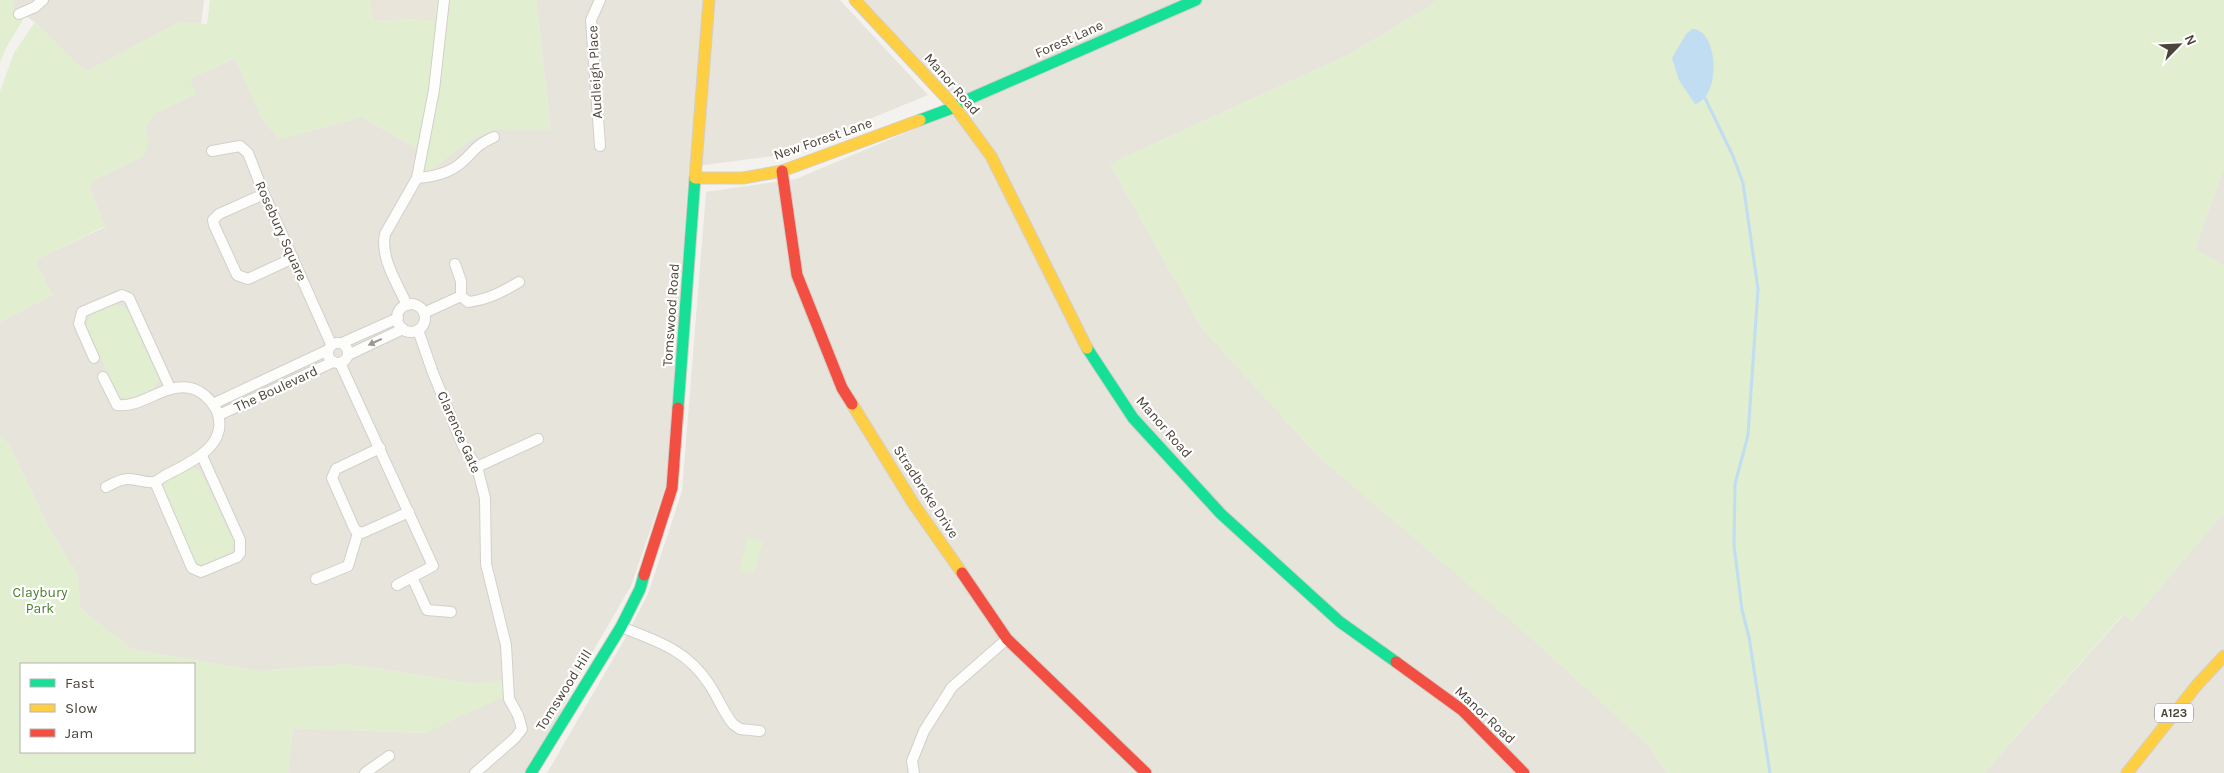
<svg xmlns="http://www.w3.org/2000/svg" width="2224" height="773" font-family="Karla,sans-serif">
	<rect width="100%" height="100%" fill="#f4f2ee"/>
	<g fill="#e7e4dc">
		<polygon points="13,0 204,0 201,24 179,22 86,72 35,22 13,8"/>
		<polygon points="536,0 840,0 928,95 782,155 689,167 666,485 631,586 577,679 548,738 527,773 288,773 293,728 425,733 503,681 476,684 347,664 257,671 131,649 80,608 78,575 51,532 9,445 0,436 0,322 52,295 35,260 105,227 90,189 92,181 144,156 147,134 145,128 154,114 196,94 189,79 235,58 262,118 279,139 362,117 423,152 426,173 470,140 496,129 551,130"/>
		<polygon points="864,0 1437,0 1428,7 1350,54 1110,164 1202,328 1319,457 1526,633 1650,747 1667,773 547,773 623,642 648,594 682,491 706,192 796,179 969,106 949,91"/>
		<polygon points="2224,167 2224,266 2195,249"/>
		<polygon points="2224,512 2224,773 1984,773 2124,614 2132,621"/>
	</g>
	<polygon fill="#eae5da" points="370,0 436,0 435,21 406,19 373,22"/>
	<g fill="#e1eecf" fill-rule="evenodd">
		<polygon points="0,0 13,0 14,8 25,16 6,48 0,63"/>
		<polygon points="210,0 370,0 373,22 406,19 434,21 436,0 536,0 551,130 496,129 470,140 426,173 423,152 362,117 279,139 262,118 234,58 190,79 196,94 154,114 145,128 149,141 144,156 92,181 90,189 105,226 35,260 52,295 0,322 0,91 14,53 35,22 86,72 179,22 207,24"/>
		<polygon points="1437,0 2224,0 2224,167 2195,249 2224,266 2224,512 2132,621 2123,614 1984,773 1667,773 1650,747 1541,647 1319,457 1202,328 1110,164 1350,54 1428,7"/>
		<polygon points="116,304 126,308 159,378 154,388 129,399 119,397 86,326 90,315"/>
		<path d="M0 436 9 445 51 532 78 575 80 608 131 649 257 671 347 664 476 684 504 680 503 697 425 733 293 728 288 773H0ZM21 664H194V752H21Z"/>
		<polygon points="193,468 201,472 234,542 231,552 205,564 196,563 163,491 165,481"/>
		<polygon points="748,538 763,542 754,574 739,570"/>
	</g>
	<path fill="#c0ddf1" d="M1692 29C1718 28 1722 97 1695 104L1679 80 1672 58 1686 34Z"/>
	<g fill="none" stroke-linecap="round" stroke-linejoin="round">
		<polyline stroke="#c0ddf1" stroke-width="3" points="1705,98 1733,156 1743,183 1758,289 1748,435 1735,484 1734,545 1742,610 1749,637 1770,773"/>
		<g stroke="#d2d0cb" stroke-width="12">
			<g id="street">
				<polyline points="19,14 35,7 43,0"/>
				<polyline points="600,146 591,20 600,0"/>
				<polyline points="212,151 240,146 248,153 264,194 331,344"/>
				<path d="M417 178C433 177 448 174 461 163 475 151 474 146 494 137"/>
				<polyline points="264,194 219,214 213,220 214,225 237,275 248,279 293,258"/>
				<path d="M455 264 461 281V296L468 302C487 300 502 292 519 282"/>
				<circle cx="411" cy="318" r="14"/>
				<path d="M407 305C397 283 380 258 385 234L417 178 434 90 444 0"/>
				<polyline points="424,313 461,296"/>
				<polyline points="418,330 433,373 463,446 477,467 485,498 486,564 506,645 509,699 518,715 522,729 515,738 475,773"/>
				<circle cx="338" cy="353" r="10"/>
				<polyline points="342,343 398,318"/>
				<polyline points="348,355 403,329"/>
				<polyline points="94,358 79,324 82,312 122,295 129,298 170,388"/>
				<polyline points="340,363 433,566 397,585"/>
				<path d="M103 377 117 405C143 408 163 383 190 388 201 390 211 400 216 409 231 443 194 461 170 473 165 475 158 481 154 482 146 484 136 478 127 479 121 479 112 484 106 487"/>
				<polyline points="213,404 328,350"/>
				<polyline points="219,415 333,362"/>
				<polyline points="380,448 336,469 332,478 355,530 362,533 409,512"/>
				<polyline points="477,467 538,439"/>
				<polyline points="155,482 192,568 201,572 237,557 240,553 240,540 202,456"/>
				<polyline points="412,577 427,610 451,612"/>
				<polyline points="316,579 348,566 358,533"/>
				<path d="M621 627C657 641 687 650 709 684 718 697 723 712 733 724L740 729 760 731"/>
				<polyline points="365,773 389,756"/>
				<polyline points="914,773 912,761 924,731 952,687 1007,639"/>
			</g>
		</g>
		<g stroke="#d3cfc5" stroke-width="13">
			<g id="fast">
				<polyline points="920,120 955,107 962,102 1196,0"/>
				<polyline points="1087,348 1133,418 1221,514 1340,622 1396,662"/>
				<polyline points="678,408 695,178"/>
				<polyline points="531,773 621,627 640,589 644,575"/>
			</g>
		</g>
		<g stroke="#d3cfc5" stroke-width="13">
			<g id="slow">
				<polyline points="855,0 955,107 991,156 1087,348"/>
				<polyline points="695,178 709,0"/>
				<polyline points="697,178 743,178 782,171 920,120"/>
				<polyline points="852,404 913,503 962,573"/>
				<polyline points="2127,773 2197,685 2224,656"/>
			</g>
		</g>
		<g stroke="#d3cfc5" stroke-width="13">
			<g id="jam">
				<polyline points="782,171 797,275 842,388 852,404"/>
				<polyline points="962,573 1007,639 1146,773"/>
				<polyline points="644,575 672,488 678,408"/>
				<polyline points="1396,662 1462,710 1524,773"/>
			</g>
		</g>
		<use href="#street" stroke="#fdfdfc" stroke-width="10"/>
		<use href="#fast" stroke="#16e098" stroke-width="11"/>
		<use href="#slow" stroke="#ffcf43" stroke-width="11"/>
		<use href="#jam" stroke="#f24e42" stroke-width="11"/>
	</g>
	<defs><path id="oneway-solid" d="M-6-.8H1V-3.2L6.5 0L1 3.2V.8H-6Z" transform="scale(1.25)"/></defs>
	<use fill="#9b9791" href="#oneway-solid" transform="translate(375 342) rotate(155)"/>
	<g text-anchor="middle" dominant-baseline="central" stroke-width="4.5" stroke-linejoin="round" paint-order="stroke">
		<rect fill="#fff" stroke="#817c74" stroke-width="1" x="2155" y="703.5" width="38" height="19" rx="4"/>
		<g font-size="12" font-weight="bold" fill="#4b4439">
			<text x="2174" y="713">A123</text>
		</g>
		<g font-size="14" fill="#4b4439" stroke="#fff">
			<text transform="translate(1069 39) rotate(-24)">Forest Lane</text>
			<text transform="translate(595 72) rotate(-93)">Audleigh Place</text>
			<text transform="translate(952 84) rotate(49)">Manor Road</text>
			<text transform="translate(823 139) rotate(-19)">New Forest Lane</text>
			<text transform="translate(281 231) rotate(66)">Rosebury Square</text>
			<text transform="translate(671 315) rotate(-86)">Tomswood Road</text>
			<text transform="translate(276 389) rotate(-25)">The Boulevard</text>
			<text transform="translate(1164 427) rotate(49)">Manor Road</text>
			<text transform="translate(459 432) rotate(66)">Clarence Gate</text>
			<text transform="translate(926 492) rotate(57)">Stradbroke Drive</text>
			<text transform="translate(564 690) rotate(-58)">Tomswood Hill</text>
			<text transform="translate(1485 715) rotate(43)">Manor Road</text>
		</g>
		<g font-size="14" fill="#4a7f2a" stroke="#fff">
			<text x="40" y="592">Claybury<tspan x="40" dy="16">Park</tspan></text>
		</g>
	</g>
	<rect x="20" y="663" width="175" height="90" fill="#ffffff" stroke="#b7b4b0"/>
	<rect x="30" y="679" width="25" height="8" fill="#16e098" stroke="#b7b4b0"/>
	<text x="65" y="688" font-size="15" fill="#4b4439">Fast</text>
	<rect x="30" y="704" width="25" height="8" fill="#ffcf43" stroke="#b7b4b0"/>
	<text x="65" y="713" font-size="15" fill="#4b4439">Slow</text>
	<rect x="30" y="729" width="25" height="8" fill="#f24e42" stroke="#b7b4b0"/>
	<text x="65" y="738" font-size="15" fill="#4b4439">Jam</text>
	<g transform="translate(2179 45) rotate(66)" stroke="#ffffff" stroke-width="4" paint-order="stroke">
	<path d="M0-4L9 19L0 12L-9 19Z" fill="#4b4439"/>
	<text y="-8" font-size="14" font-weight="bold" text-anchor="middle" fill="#4b4439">N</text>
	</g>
</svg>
